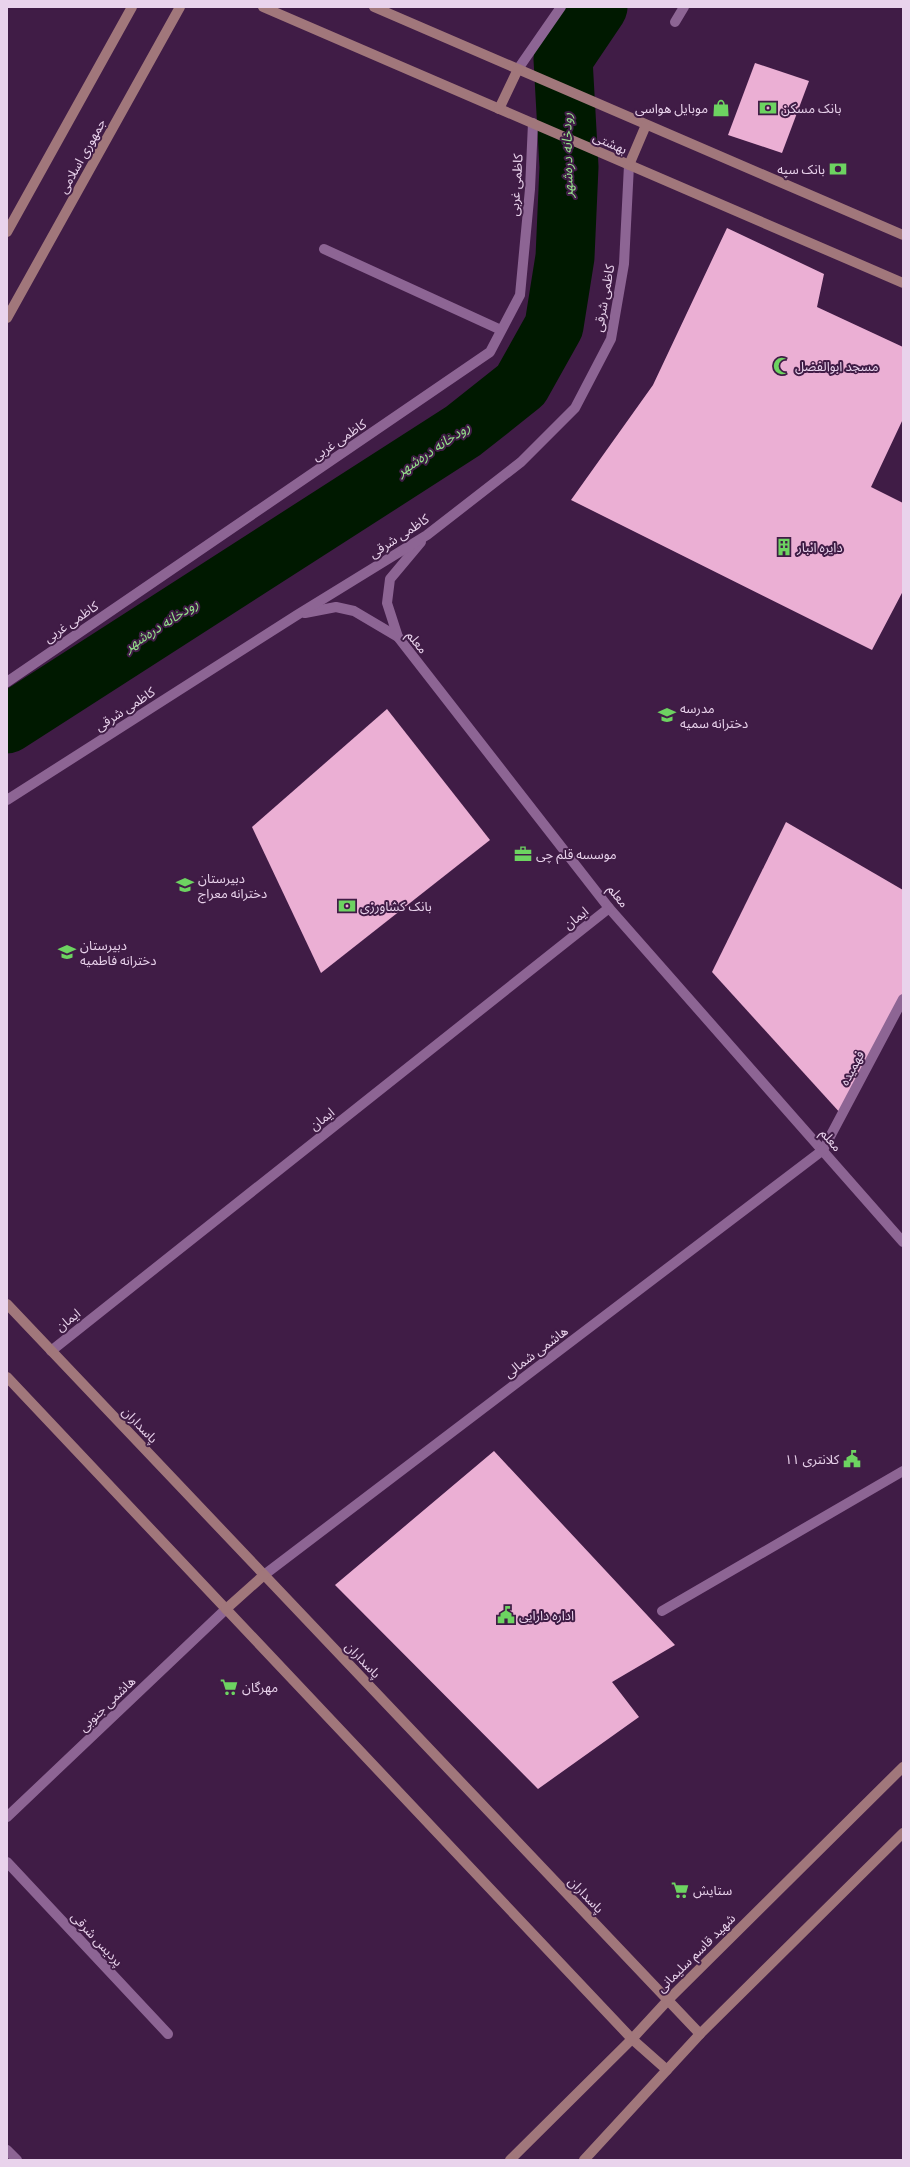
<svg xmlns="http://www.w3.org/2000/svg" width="910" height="2167" font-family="'Archivo Narrow','Noto Sans Arabic',sans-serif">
	<rect width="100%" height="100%" fill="#401c46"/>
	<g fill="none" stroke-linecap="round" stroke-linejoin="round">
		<polyline stroke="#001900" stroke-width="59" points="7,724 463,431 521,385 554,326 565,257 569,167 563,59 598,7"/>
	</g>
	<g fill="#ebafd4">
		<polygon points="755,63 809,81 782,153 728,135"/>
		<polygon points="727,228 824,274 817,307 903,347 903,419 871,487 903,503 903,591 872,650 571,500 653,385"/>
		<polygon points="387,709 490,840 321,973 252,827"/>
		<polygon points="786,822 903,890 903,999 842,1115 712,972"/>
		<polygon points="494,1451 675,1645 612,1682 639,1717 538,1789 335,1585"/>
	</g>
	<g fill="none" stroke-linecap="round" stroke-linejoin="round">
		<g stroke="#8d6594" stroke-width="10">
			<polyline points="675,22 684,7"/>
			<polyline points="518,69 561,7"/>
			<polyline points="324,249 501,330"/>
			<polyline points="305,613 336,607 354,611 398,637 609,908 903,1242"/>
			<polyline points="398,637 387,603 390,579 421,542"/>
			<polyline points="7,682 490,352 520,295 530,189 533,123"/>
			<polyline points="7,800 297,615 427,535 521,462 575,408 611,339 624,264 629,165"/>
			<polyline points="51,1351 609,908"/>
			<polyline points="264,1575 823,1150 903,999"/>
			<polyline points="662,1611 903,1471"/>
			<polyline points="7,1817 226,1609"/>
			<polyline points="7,1862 168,2034"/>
			<polyline points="7,2150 17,2160"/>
		</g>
		<g stroke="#a1777b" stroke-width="10">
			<polyline points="263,7 903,283"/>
			<polyline points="374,7 903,235"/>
			<polyline points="499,109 518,69"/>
			<polyline points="629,165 646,125"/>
			<polyline points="7,232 132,7"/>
			<polyline points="7,318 180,7"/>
			<polyline points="7,1304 700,2034"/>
			<polyline points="7,1377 632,2039 667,2070"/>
			<polyline points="226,1609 264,1575"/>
			<polyline points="510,2160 632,2039 668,2000 903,1767"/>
			<polyline points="584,2160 700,2034 903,1833"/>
		</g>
	</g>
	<defs>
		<g id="shop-bare" transform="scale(1.38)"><path d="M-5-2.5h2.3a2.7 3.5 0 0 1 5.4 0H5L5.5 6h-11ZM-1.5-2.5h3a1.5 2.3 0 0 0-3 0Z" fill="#6dd361" stroke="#401c46" stroke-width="2.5" paint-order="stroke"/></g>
		<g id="bank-bare" transform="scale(1.38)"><path d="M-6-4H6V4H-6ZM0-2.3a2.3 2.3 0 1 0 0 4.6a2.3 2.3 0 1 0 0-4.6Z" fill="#6dd361" stroke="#401c46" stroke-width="2.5" paint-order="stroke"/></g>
		<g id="mosque-bare" transform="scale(1.38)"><path d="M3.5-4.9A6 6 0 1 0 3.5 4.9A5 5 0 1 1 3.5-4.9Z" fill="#6dd361" stroke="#401c46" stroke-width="2.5" paint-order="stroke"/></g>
		<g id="building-bare" transform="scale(1.38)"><path d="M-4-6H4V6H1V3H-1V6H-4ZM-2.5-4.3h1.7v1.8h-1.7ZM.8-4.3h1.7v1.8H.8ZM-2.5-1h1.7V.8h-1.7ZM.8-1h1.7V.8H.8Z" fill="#6dd361" stroke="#401c46" stroke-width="2.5" paint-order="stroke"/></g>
		<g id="school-bare" transform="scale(1.38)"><path d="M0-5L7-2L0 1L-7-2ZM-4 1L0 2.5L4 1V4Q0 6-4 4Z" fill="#6dd361" stroke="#401c46" stroke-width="2.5" paint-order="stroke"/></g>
		<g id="office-bare" transform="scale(1.38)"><path d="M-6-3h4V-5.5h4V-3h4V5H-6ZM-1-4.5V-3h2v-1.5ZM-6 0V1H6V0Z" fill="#6dd361" stroke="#401c46" stroke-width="2.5" paint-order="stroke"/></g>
		<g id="civic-bare" transform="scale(1.38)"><path d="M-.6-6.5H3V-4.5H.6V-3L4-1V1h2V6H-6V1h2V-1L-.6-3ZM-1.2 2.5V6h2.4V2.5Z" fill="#6dd361" stroke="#401c46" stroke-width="2.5" paint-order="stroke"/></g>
		<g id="supermarket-bare" transform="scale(1.38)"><path d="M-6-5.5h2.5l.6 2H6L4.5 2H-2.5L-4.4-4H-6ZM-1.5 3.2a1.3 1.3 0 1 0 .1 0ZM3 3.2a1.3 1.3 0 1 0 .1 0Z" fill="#6dd361" stroke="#401c46" stroke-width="2.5" paint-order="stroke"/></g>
	</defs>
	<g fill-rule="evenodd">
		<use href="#shop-bare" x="721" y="108"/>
		<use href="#bank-bare" x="768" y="108"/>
		<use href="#bank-bare" x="838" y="169"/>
		<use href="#mosque-bare" x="782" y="366"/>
		<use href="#building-bare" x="784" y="547"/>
		<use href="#school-bare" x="667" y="715"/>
		<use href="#office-bare" x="523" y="854"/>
		<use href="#school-bare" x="185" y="885"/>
		<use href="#bank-bare" x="347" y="906"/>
		<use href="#school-bare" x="67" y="952"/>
		<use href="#civic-bare" x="852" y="1459"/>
		<use href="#civic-bare" x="506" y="1615"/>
		<use href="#supermarket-bare" x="229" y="1687"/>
		<use href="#supermarket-bare" x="680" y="1890"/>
	</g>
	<g text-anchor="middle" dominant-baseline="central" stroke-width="4" stroke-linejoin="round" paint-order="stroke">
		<g font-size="13" fill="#e9d3ec" stroke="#401c46" text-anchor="start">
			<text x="708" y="108" text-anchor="end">موبایل هواسی</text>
			<text x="781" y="108">بانک مسکن</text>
			<text x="825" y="169" text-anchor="end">بانک سپه</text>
			<text x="795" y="366">مسجد ابوالفضل</text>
			<text x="797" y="547">دایره انبار</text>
			<text x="680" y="708">مدرسه<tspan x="680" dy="15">دخترانه سمیه</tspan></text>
			<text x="536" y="854">موسسه قلم چی</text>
			<text x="198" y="878">دبیرستان<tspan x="198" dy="15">دخترانه معراج</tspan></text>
			<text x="360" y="906">بانک کشاورزی</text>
			<text x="80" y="945">دبیرستان<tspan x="80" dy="15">دخترانه فاطمیه</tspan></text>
			<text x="839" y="1459" text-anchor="end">کلانتری ۱۱</text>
			<text x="519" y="1615">اداره دارایی</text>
			<text x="242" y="1687">مهرگان</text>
			<text x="693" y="1890">ستایش</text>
		</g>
		<g font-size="13" fill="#e9d3ec" stroke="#401c46">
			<text transform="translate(610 143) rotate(24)">بهشتی</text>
			<text transform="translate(82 156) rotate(-61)">جمهوری اسلامی</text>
			<text transform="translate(516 185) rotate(-86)">کاظمی غربی</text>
			<text transform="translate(604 298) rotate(-80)">کاظمی شرقی</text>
			<text transform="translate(339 440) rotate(-34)">کاظمی غربی</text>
			<text transform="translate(399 536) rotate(-33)">کاظمی شرقی</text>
			<text transform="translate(71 622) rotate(-34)">کاظمی غربی</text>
			<text transform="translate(417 642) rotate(51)">معلم</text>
			<text transform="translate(125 709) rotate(-33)">کاظمی شرقی</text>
			<text transform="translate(618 896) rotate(51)">معلم</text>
			<text transform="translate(576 918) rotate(-38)">ایمان</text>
			<text transform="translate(852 1068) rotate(-62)">فهمیده</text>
			<text transform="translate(322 1119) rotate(-38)">ایمان</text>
			<text transform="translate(831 1140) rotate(49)">معلم</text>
			<text transform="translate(68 1320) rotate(-38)">ایمان</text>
			<text transform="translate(536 1352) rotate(-37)">هاشمی شمالی</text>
			<text transform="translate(140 1425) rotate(46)">پاسداران</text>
			<text transform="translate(363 1660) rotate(46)">پاسداران</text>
			<text transform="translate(107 1704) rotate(-44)">هاشمی جنوبی</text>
			<text transform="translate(586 1895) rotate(46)">پاسداران</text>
			<text transform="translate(97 1939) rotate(47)">پردیس شرقی</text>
			<text transform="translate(696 1953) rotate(-45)">شهید قاسم سلیمانی</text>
		</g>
		<g font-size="14" font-style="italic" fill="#93de89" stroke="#401c46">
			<text transform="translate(567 155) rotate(-91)">رودخانه دره‌شهر</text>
			<text transform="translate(433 449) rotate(-34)">رودخانه دره‌شهر</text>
			<text transform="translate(161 625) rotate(-33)">رودخانه دره‌شهر</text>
		</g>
	</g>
	<rect width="910" height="2167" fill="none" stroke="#e9d3ec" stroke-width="16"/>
</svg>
